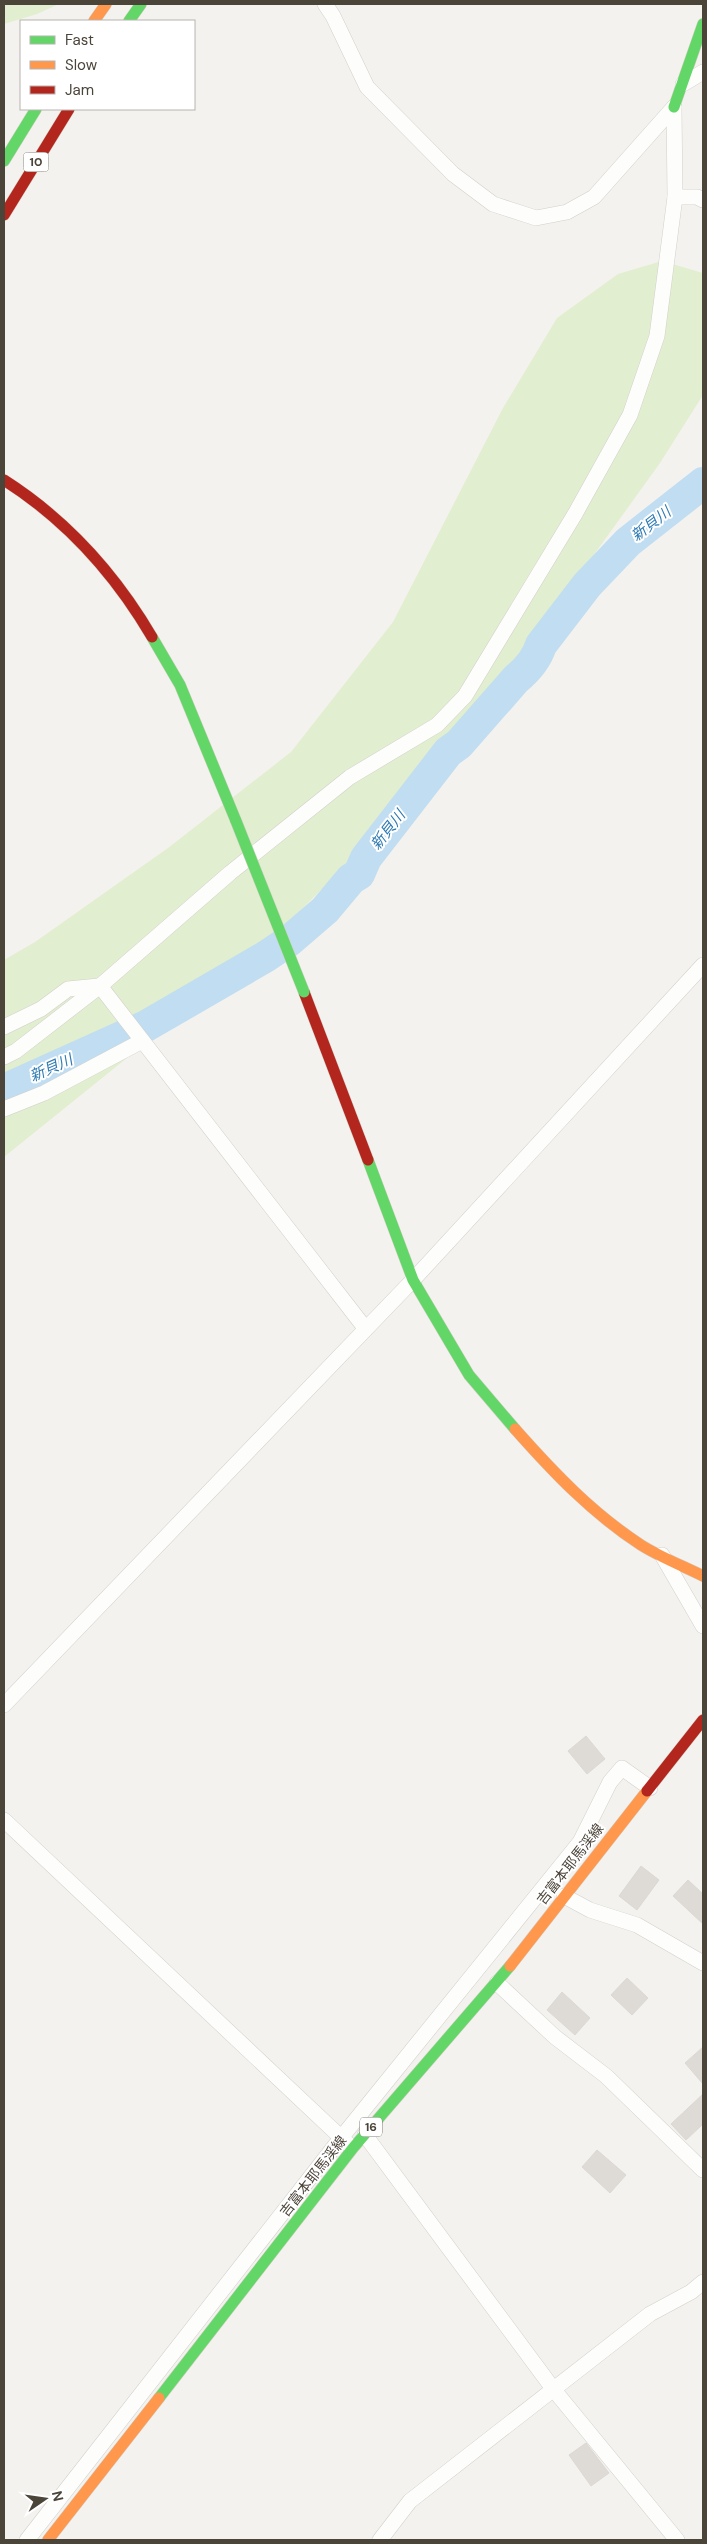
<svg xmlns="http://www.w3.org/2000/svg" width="707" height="2544" font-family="'DM Sans','Noto Sans JP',sans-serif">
	<rect width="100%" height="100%" fill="#f4f2ee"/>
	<g fill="#e1eecf">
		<polygon points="4,4 59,4 37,14 4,24"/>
		<polygon points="662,261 703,273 703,395 660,463 433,778 261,950 4,1157 4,960 35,942 168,848 291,752 393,622 503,408 557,318 618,274"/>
	</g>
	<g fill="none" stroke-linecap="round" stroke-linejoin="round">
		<path stroke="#c0ddf1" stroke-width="32" d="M4 1090 146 1026 265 957 289 941 325 910 351 879 359 874 366 858 448 752 459 744 516 679C527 670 537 658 541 645L587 585 628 542 703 483"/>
	</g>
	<g fill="#dedbd6" stroke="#dcd9d4">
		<polygon points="586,1736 605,1759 587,1774 568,1751"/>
		<polygon points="641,1866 659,1880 637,1910 619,1896"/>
		<polygon points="688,1880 703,1894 703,1924 673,1896"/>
		<polygon points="627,1978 648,1998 632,2015 611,1995"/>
		<polygon points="562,1992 590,2018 575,2035 547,2010"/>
		<polygon points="703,2047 703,2084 685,2063"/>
		<polygon points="703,2094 703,2124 686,2140 671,2124"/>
		<polygon points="597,2150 626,2175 610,2193 582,2167"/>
		<polygon points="586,2443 609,2473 591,2486 569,2455"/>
	</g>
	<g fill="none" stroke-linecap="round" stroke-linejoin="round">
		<g stroke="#d2d0cb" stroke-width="16">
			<g id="street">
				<polyline points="325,4 333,16 367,87 453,174 493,204 536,218 567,212 594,197 674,107"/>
				<polyline points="683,84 703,72"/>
				<polyline points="675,197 697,197 703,200"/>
				<polyline points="100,986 365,1328"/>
				<polyline points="4,1027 41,1009 68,989 99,986"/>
				<polyline points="4,1057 16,1051 100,986 230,873 350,777 437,725 465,696 575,514 630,415 657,336 675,197 674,107"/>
				<polyline points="4,1109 44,1093 142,1041"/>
				<polyline points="662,1555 703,1626"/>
				<polyline points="4,1705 413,1280 703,965"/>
				<polyline points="4,1820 348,2144"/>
				<polyline points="564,1896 590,1910 637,1925 703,1963"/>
				<polyline points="497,1983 555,2037 606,2076 703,2170"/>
				<polyline points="365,2135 554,2390 677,2540"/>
				<polyline points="27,2540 341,2138 580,1842 610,1782 622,1768 650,1788"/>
				<polyline points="380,2540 410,2501 650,2314 691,2292 703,2282"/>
			</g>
		</g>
		<g stroke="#d3cfc5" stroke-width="12">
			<g id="fast">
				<polyline points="129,21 141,4"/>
				<polyline points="674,107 703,24"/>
				<polyline points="4,161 36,109"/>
				<polyline points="152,637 180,685 236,821"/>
				<polyline points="368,1160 413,1280 469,1375 515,1429"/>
				<polyline points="159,2398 353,2148 510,1966"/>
			</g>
		</g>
		<g stroke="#d3cfc5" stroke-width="12">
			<g id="slow">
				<polyline points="94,21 106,4"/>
				<path d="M515 1429C554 1473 592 1513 641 1545 660 1557 683 1566 703 1576"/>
				<polyline points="510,1966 647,1791"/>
				<polyline points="48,2540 159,2398"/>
			</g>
		</g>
		<g stroke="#d3cfc5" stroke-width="12">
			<g id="jam">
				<polyline points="4,215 69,109"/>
				<path d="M4 480C65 519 115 574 152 637"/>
				<polyline points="304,992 368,1160"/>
				<polyline points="647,1791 703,1720"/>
			</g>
		</g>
		<use href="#street" stroke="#fdfdfc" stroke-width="15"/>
		<use href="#fast" stroke="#63d668" stroke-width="11"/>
		<use href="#slow" stroke="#ff974d" stroke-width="11"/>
		<use href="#jam" stroke="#b3261e" stroke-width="11"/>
		<g stroke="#d3cfc5" stroke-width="12" stroke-linecap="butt">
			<polyline id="fast-bridge" points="236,821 304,992"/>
		</g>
		<use href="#fast-bridge" stroke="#63d668" stroke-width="11"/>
	</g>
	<g text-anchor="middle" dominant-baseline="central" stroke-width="4" stroke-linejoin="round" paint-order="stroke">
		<g fill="#fff" stroke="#817c74" stroke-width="1">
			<rect x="23.5" y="152.5" width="25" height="19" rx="4"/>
			<rect x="360" y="2117.5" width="22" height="19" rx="4"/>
		</g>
		<g font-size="12" font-weight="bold" fill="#4b4439">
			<text x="36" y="162">10</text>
			<text x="371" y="2127">16</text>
		</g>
		<g font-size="14" fill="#4b4439" stroke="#fff">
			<text transform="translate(570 1864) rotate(-52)">吉富本耶馬渓線</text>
			<text transform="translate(313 2176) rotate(-52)">吉富本耶馬渓線</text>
		</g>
		<g font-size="15" font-style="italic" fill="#2e7ab2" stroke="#fff">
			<text transform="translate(651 524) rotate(-38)">新貝川</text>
			<text transform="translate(388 830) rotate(-52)">新貝川</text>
			<text transform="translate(51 1068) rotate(-24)">新貝川</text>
		</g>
	</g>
	<rect width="707" height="2544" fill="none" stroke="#4b4439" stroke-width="10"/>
	<rect x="20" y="20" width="175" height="90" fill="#ffffff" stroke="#b7b4b0"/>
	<rect x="30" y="36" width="25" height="8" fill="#63d668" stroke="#b7b4b0"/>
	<text x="65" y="45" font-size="15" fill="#4b4439">Fast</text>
	<rect x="30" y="61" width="25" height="8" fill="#ff974d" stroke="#b7b4b0"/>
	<text x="65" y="70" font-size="15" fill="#4b4439">Slow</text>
	<rect x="30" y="86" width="25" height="8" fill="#b3261e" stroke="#b7b4b0"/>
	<text x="65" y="95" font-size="15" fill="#4b4439">Jam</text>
	<g transform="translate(45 2499) rotate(77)" stroke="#ffffff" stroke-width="4" paint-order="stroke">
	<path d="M0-4L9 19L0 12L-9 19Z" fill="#4b4439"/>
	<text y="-8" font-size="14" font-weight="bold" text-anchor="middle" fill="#4b4439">N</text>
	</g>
</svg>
